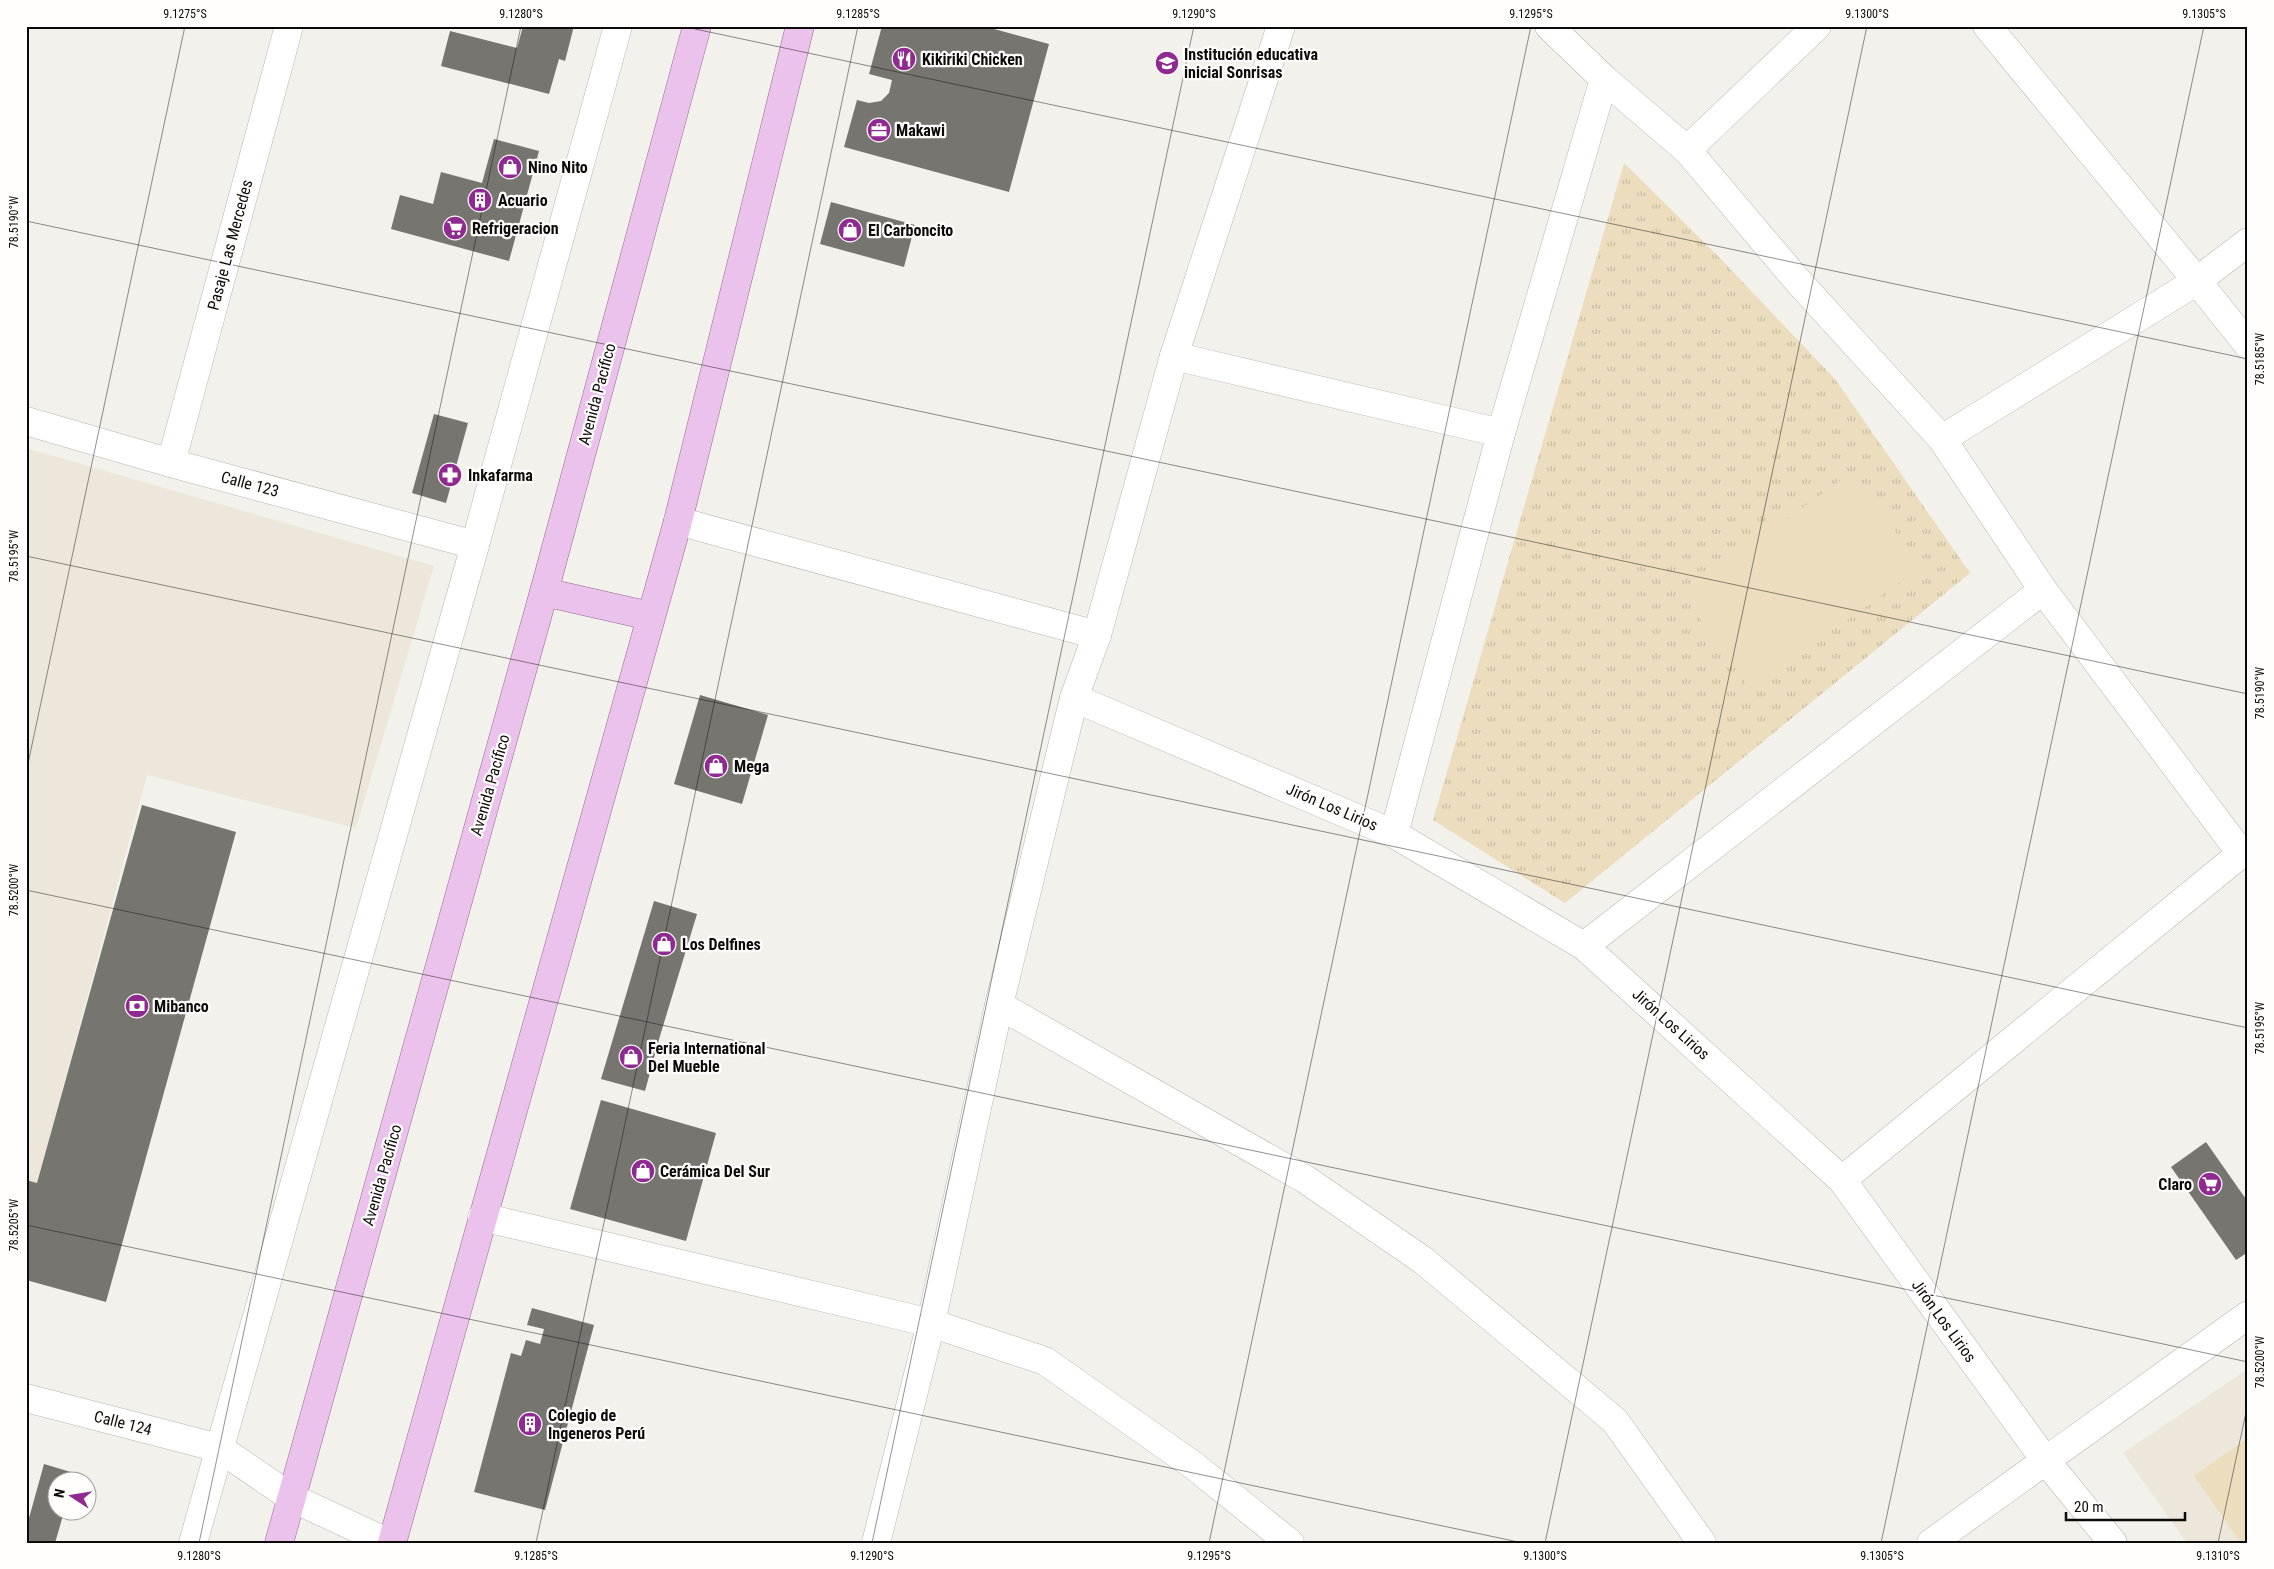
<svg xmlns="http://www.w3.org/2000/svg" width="2274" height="1569" font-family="'Roboto Condensed',sans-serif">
	<defs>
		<pattern id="park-tufts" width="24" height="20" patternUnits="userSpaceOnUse" patternTransform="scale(1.25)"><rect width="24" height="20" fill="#ebddbd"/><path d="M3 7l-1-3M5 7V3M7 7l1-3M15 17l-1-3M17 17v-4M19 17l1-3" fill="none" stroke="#c8bca1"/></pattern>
	</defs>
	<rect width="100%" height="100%" fill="#f3f1eb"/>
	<g fill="#ece7da">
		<polygon points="26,448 434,566 356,828 147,775 37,1183 26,1180"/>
		<polygon points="2248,1369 2248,1543 2187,1543 2123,1453"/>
	</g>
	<polygon fill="url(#park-tufts)" points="1624,163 1716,254 1835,379 1970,573 1565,903 1433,820"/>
	<g fill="#ebddbd">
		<polygon points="1854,471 1920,568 1750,689 1682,593"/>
		<polygon points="2248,1438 2248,1543 2241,1543 2194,1476"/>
	</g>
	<g fill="#777570">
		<polygon points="523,26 574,26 565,61 559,59 549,94 441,66 450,31 517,48"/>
		<polygon points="882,26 983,26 1049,44 1009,192 844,147 857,100 869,103 881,101 889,93 892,80 869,74"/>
		<polygon points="494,139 539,151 509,261 391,229 400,195 433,204 441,172 482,183"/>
		<polygon points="831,202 915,225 904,267 820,244"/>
		<polygon points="434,414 468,423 446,503 412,493"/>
		<polygon points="700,695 768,715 742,804 674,784"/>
		<polygon points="142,805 236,832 106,1302 26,1280 26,1180 37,1183"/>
		<polygon points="654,901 697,914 660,1036 645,1091 601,1079"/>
		<polygon points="601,1100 716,1133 686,1241 570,1209"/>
		<polygon points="2206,1142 2248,1202 2248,1252 2236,1260 2171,1167"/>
		<polygon points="532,1308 594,1325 545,1510 474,1492 511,1353 521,1356 526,1340 540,1344 544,1329 527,1325"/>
		<polygon points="44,1464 74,1473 72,1482 58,1482 58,1512 64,1512 55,1543 26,1543 26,1529"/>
	</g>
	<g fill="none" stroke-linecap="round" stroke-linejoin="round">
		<g stroke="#b8b5b0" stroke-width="29">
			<g id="minor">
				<polyline points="1549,26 1604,79 1687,150 1797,280 1942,439 2043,590 2241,853"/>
				<polyline points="1987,26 2197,281 2248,345"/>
				<polyline points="1687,150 1817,26"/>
				<polyline points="1174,356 1501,433"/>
				<polyline points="26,421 171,463 475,545"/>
				<polyline points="1942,439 2197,281 2248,242"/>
				<polyline points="171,463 289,26"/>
				<polyline points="678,521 1097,635"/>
				<polyline points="1074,698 1394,834 1584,946 1842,1180 2045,1460 2113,1543"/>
				<polyline points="1394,834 1501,433 1604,79"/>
				<polyline points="1584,946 2043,590"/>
				<polyline points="999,1005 1305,1179 1424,1261 1615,1421 1702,1543"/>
				<polyline points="1842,1180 2248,848"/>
				<polyline points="482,1217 931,1323 1045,1361 1193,1465 1290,1543"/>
				<polyline points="26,1398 219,1448 292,1498 389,1543"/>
				<polyline points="193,1543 475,545 618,26"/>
				<polyline points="876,1543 931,1323 999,1005 1074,698 1097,635 1174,356 1281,26"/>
				<polyline points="1931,1543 2248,1315"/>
			</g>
		</g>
		<g stroke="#946893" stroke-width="29">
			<g id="major">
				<polyline points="544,592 650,616"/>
				<polyline points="279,1543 544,592 697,26"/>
				<polyline points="392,1543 678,521 800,26"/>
			</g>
		</g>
		<use href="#minor" stroke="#fff" stroke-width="28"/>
		<use href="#major" stroke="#ebc2eb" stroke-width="28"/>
	</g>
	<path fill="none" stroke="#0c0b09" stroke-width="1" stroke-opacity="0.45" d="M681 26 2248 359M26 221 2248 694M26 556 2248 1028M26 773 185 26M26 890 2248 1362M26 1225 1523 1543M199 1543 521 26M536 1543 858 26M872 1543 1194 26M1209 1543 1531 26M1545 1543 1867 26M1881 1543 2204 26M2218 1543 2248 1403"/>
	<defs>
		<g id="restaurant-disc" transform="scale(1.25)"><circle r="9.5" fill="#8f2a90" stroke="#fffefc"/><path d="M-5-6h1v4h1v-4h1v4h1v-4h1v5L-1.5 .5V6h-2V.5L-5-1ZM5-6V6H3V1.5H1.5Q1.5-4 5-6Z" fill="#fff"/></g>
		<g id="school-disc" transform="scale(1.25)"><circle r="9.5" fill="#8f2a90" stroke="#fffefc"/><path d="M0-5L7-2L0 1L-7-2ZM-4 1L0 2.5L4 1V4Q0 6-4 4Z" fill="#fff"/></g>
		<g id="office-disc" transform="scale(1.25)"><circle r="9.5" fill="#8f2a90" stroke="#fffefc"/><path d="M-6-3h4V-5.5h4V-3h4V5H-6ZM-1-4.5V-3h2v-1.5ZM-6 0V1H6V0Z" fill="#fff"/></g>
		<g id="shop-disc" transform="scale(1.25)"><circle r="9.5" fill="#8f2a90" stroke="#fffefc"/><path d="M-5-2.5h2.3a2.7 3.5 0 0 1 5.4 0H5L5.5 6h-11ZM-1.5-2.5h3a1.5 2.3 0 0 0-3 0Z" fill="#fff"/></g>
		<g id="building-disc" transform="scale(1.25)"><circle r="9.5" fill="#8f2a90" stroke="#fffefc"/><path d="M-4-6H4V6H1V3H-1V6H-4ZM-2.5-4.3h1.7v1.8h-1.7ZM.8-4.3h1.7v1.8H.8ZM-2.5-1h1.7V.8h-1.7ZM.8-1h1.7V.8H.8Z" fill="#fff"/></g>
		<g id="supermarket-disc" transform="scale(1.25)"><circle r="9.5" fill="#8f2a90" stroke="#fffefc"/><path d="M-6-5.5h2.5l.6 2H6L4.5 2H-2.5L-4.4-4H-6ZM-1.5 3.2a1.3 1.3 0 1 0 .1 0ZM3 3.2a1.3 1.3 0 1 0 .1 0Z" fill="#fff"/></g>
		<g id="pharmacy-disc" transform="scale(1.25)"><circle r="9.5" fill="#8f2a90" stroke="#fffefc"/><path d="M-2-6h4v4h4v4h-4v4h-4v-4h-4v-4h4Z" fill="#fff"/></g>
		<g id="bank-disc" transform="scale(1.25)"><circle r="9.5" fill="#8f2a90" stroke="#fffefc"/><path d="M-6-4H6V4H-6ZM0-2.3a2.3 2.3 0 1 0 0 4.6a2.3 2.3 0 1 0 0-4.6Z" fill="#fff"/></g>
	</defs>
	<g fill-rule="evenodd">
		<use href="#restaurant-disc" x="904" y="59"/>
		<use href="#school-disc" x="1167" y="63"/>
		<use href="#office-disc" x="879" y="130"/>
		<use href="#shop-disc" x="510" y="167"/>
		<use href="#building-disc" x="480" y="200"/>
		<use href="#supermarket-disc" x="455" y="228"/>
		<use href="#shop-disc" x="850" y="230"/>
		<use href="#pharmacy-disc" x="450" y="475"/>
		<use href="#shop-disc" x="716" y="766"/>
		<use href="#shop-disc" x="664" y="944"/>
		<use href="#bank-disc" x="137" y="1006"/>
		<use href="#shop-disc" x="631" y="1057"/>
		<use href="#shop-disc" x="643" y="1171"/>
		<use href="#supermarket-disc" x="2210" y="1184"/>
		<use href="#building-disc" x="530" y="1424"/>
	</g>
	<g text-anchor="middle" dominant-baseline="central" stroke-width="4.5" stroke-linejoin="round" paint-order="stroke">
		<g font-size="16" font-weight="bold" fill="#0c0b09" stroke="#fffefc" text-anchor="start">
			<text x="1184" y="54">Institución educativa<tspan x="1184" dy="18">inicial Sonrisas</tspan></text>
			<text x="922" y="59">Kikiriki Chicken</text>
			<text x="896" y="130">Makawi</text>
			<text x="528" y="167">Nino Nito</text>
			<text x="498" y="200">Acuario</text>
			<text x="472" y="228">Refrigeracion</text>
			<text x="868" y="230">El Carboncito</text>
			<text x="468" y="475">Inkafarma</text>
			<text x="734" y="766">Mega</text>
			<text x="682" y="944">Los Delfines</text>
			<text x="154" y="1006">Mibanco</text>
			<text x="648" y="1048">Feria International<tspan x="648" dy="18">Del Mueble</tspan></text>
			<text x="660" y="1171">Cerámica Del Sur</text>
			<text x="2192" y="1184" text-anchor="end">Claro</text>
			<text x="548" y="1415">Colegio de<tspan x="548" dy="18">Ingeneros Perú</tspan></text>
		</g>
		<g font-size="16" fill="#0c0b09" stroke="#fffefc">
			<text transform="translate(230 245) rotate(-75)">Pasaje Las Mercedes</text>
			<text transform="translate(597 394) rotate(-75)">Avenida Pacífico</text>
			<text transform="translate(250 484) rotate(15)">Calle 123</text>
			<text transform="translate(490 785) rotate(-74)">Avenida Pacífico</text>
			<text transform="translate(1332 807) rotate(23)">Jirón Los Lirios</text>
			<text transform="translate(1671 1024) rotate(42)">Jirón Los Lirios</text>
			<text transform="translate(382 1175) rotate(-74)">Avenida Pacífico</text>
			<text transform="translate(1944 1321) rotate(54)">Jirón Los Lirios</text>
			<text transform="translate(123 1423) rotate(14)">Calle 124</text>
		</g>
	</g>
	<rect width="2274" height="1569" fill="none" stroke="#fffefc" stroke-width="55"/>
	<g transform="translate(72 1496) rotate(282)"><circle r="24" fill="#fffefc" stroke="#9e9d9b"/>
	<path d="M0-4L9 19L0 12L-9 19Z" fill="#8f2a90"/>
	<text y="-8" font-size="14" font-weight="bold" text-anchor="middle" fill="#0c0b09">N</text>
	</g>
	<path d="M2066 1512v8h119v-8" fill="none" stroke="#0c0b09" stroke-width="2.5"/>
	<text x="2074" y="1512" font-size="15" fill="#0c0b09" stroke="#fffefc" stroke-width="4" paint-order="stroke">20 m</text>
	<rect x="28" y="28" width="2218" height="1514" fill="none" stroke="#0c0b09" stroke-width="2"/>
	<g font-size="12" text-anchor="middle" fill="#0c0b09">
		<text x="185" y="18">9.1275°S</text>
		<text x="521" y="18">9.1280°S</text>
		<text x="858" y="18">9.1285°S</text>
		<text x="1194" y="18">9.1290°S</text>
		<text x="1531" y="18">9.1295°S</text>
		<text x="1867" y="18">9.1300°S</text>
		<text x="2204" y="18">9.1305°S</text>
		<text transform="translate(14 222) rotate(-90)" y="4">78.5190°W</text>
		<text transform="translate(2260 359) rotate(-90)" y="4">78.5185°W</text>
		<text transform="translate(14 556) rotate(-90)" y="4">78.5195°W</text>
		<text transform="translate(2260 693) rotate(-90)" y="4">78.5190°W</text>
		<text transform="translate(14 890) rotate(-90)" y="4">78.5200°W</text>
		<text transform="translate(2260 1028) rotate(-90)" y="4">78.5195°W</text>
		<text transform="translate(14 1225) rotate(-90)" y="4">78.5205°W</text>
		<text transform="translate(2260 1362) rotate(-90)" y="4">78.5200°W</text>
		<text x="199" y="1560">9.1280°S</text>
		<text x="536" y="1560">9.1285°S</text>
		<text x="872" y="1560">9.1290°S</text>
		<text x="1209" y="1560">9.1295°S</text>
		<text x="1545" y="1560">9.1300°S</text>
		<text x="1882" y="1560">9.1305°S</text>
		<text x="2218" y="1560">9.1310°S</text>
	</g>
</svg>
